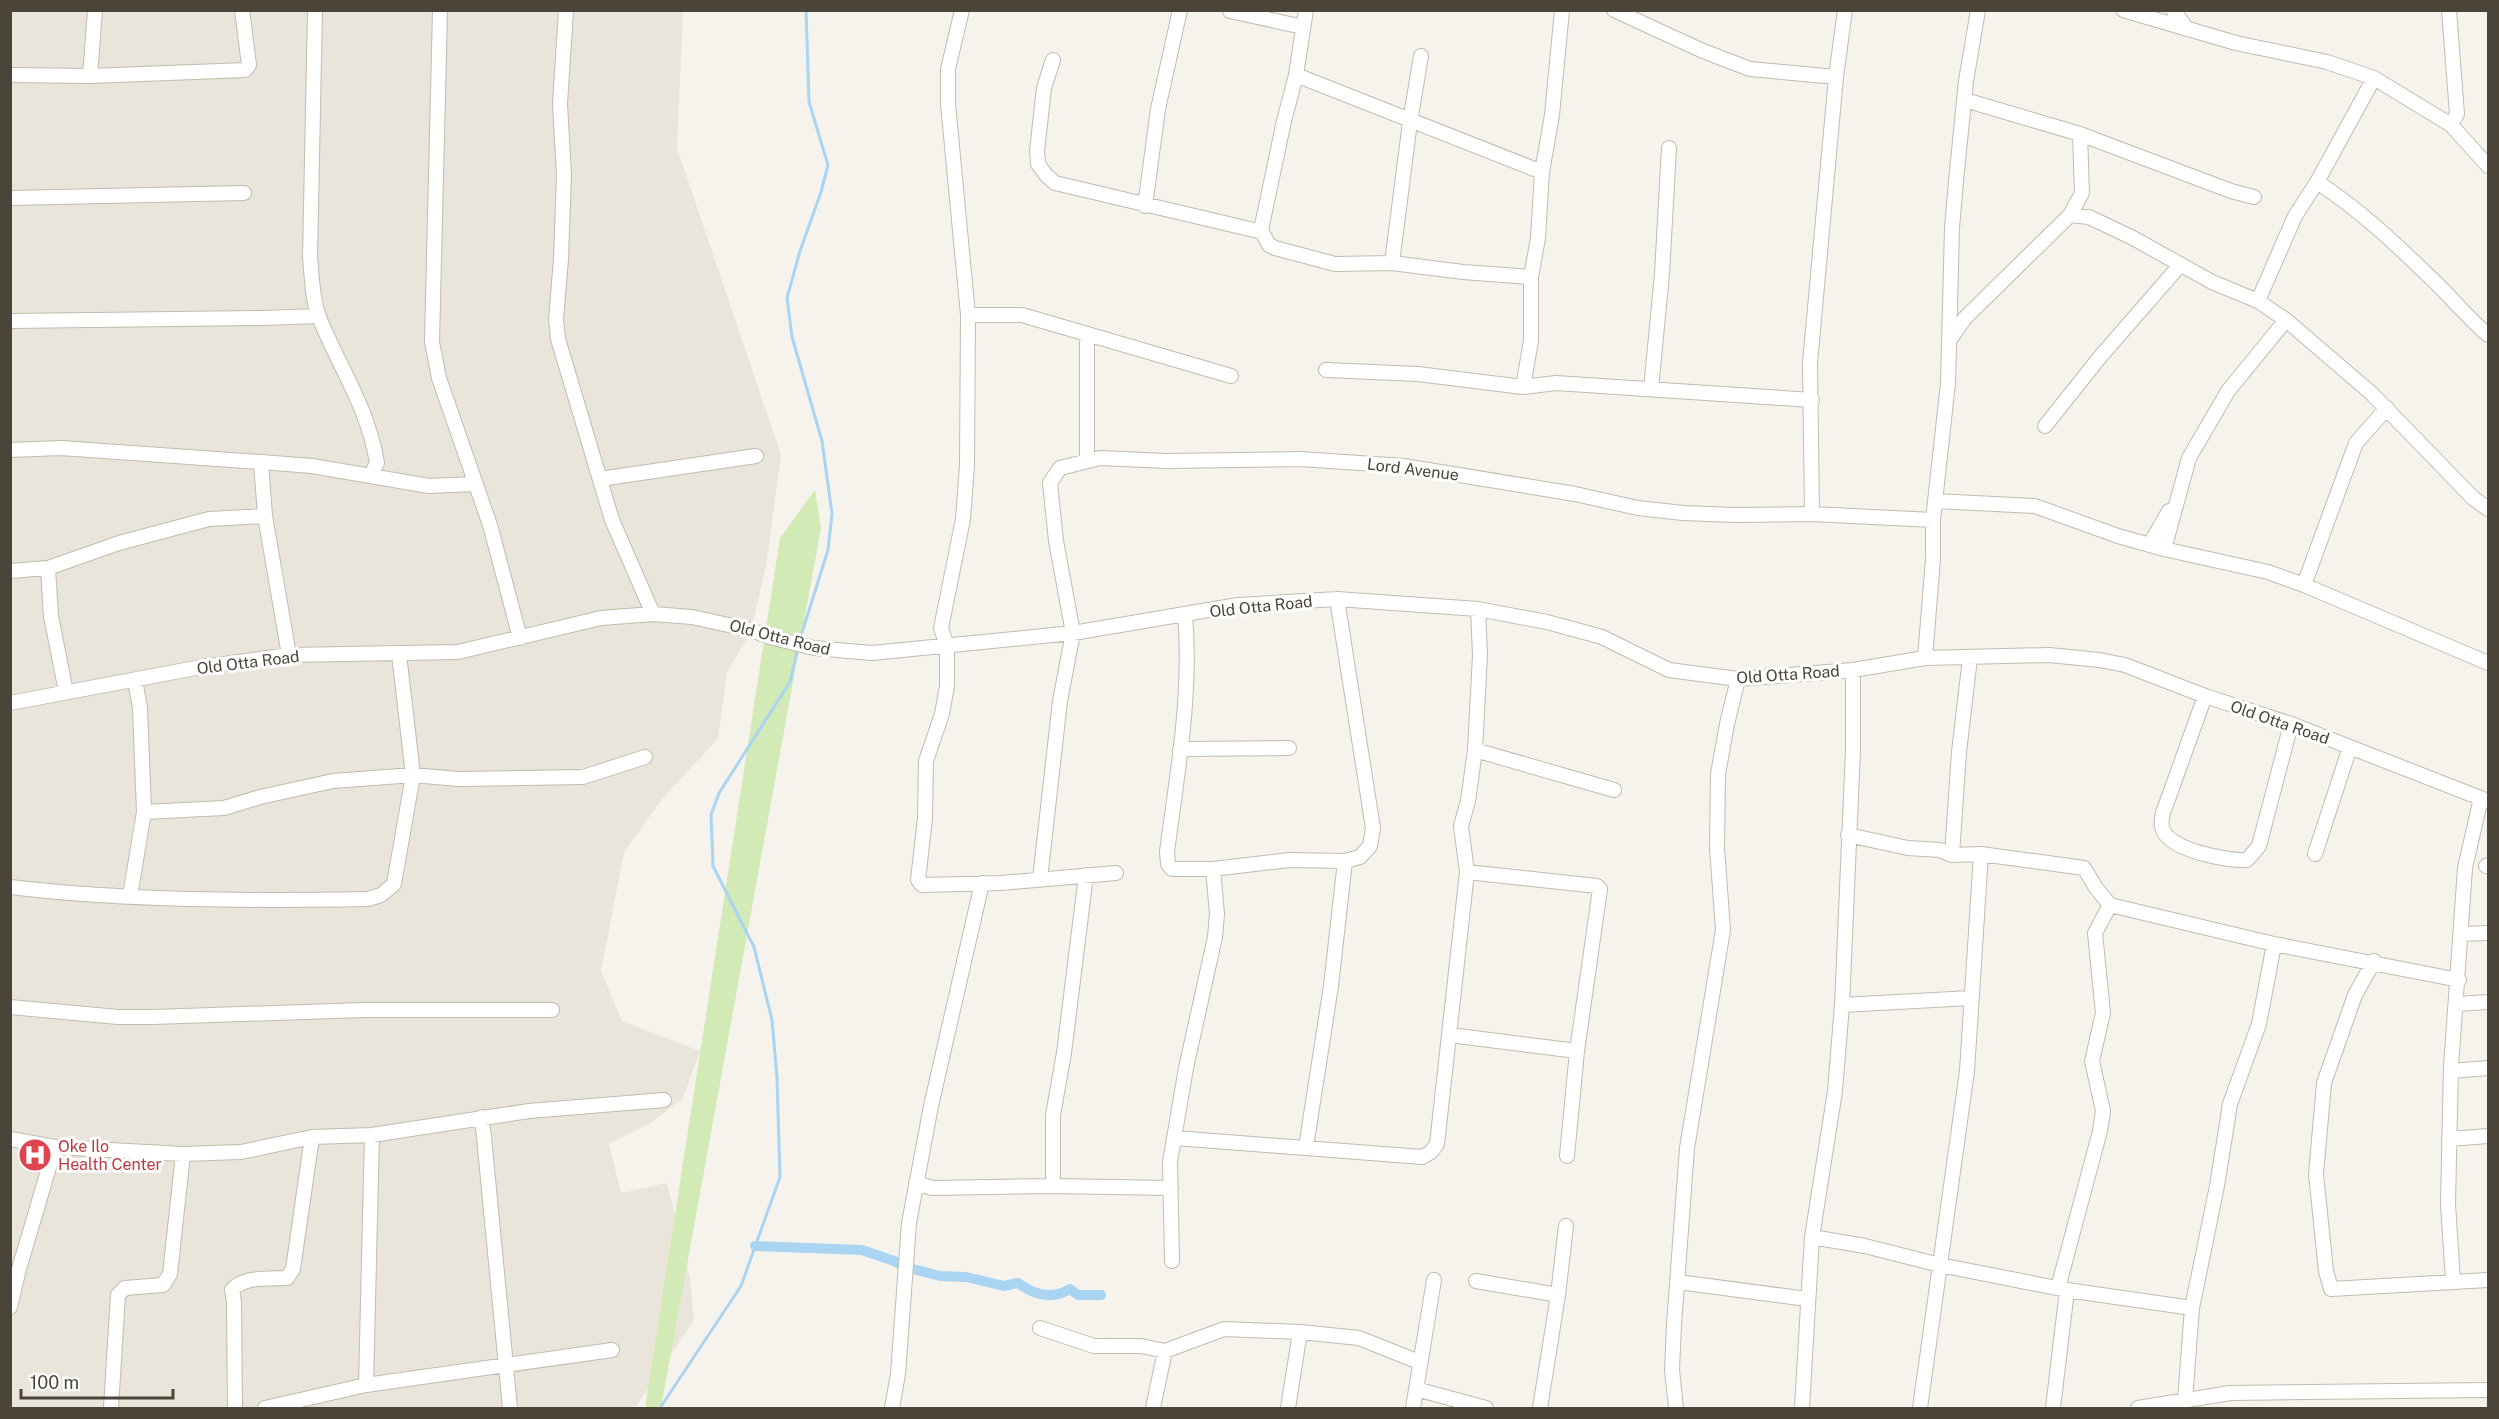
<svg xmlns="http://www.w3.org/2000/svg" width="2499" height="1419" viewBox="0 0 2499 1419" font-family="'Public Sans',sans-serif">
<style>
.residential{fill:#eae5da}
.green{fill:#d2eab5}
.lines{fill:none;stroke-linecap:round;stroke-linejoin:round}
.stream{stroke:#a9d4f2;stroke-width:3}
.canal{stroke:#a9d4f2;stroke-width:10}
.minor-casing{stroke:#c2bbae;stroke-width:16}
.minor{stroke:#fff;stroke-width:14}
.labels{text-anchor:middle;stroke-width:6;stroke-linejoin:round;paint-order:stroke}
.street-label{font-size:16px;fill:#4b4439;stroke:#fff}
.health-label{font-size:16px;fill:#be3a42;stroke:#fff;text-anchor:start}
</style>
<rect width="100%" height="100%" fill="#f6f3ec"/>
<path class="residential" d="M10,11h673l-6,137 104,307 -15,112 -16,67 -23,38 -9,67 -55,59 -39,54 -23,119 21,50 78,30 -17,47 -32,25 -42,21 12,49 46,-10 23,94 4,43 -59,88h-624z"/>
<path class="green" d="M815,490l6,38 -160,880h-16l135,-870z"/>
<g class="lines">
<path class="stream" d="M800,639l28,-89 4,-36 -10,-73 -30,-104 -5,-39 13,-47 21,-59 7,-27 -19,-63 -3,-92
M660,1408l81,-122 39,-109 -3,-99 -5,-58 -18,-73 -41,-81 -2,-51 8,-22 71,-111 8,-34"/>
<path class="canal" d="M755,1246l107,4 32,11 11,6 35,9 26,1 38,9 14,-3c16,12 34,17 52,6l8,6h23"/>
<defs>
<path id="minor" d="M315,10l-5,247c2,20 2,41 9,60 20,50 49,90 58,146l-6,12
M440,10l-8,332 7,36 51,147 30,113
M566,10l-6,94 4,71 -3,84 -5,60 2,20 54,181 41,94
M962,10l-14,59v35l20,211 -1,150 -4,54 -22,109 6,18v40l-5,28 -16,47 -1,57 -7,62 4,5 79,-2 115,-10
M1614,10l89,41 47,18 86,8
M2123,10l113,33 91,19 47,16 77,47 37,41
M2173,10l14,19
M2449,10l8,104 -6,11
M1230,11l73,16
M1053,60l-9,28 -7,63 1,13 8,11 9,8 203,48 3,-1 8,15 6,3 60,16 57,-1 71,9 68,5
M10,75l80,1 155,-6 4,-5 -7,-55
M1296,75l246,97
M90,76l5,-66
M1965,100l115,34 151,57 23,6
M2317,182c42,27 80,63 116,98 19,18 35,38 55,55
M10,198l234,-5
M1145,206l13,-97 22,-99
M2070,215l12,-22 -2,-59
M1261,230l23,-109 12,-46 10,-65
M1392,263l18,-141 11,-66
M2258,301l37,-85 22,-34 57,-104
M968,315h54l209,61
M10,321l252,-3 57,-2
M1949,341l16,-23 105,-103 19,2 44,21 79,44 46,19 28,19 85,73 102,105 15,11
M1326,370l92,4 105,13 33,-4 256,17
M1523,387l8,-46v-64l7,-39 4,-66 10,-57 10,-105
M1651,389l11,-115 7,-126
M2045,426l55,-69 81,-93
M10,450l51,-2 200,14 51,4 117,20 46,-2
M1087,460v-125
M261,462l4,54 24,139
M600,479l156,-23
M1935,501l100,5 83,30 46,13 104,23 36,13 184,78
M1812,514l-2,-151 26,-286 9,-67
M2150,544l19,-33
M2164,549l25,-91 39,-67 58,-71
M48,568l3,48 15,76
M10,571l38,-3 71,-25 90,-24 56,-3
M2304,585l52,-142 31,-35
M1185,615c7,79 -8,159 -18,237l1,12 4,5h41l76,-9 56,1 15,-4 10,-11 3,-18 -36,-229
M1925,658l8,-99v-39l15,-137 4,-155 4,-47 10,-100 12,-71
M2205,696l-42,117c-1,4 -2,10 -1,14 4,23 65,34 85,33l12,-14 32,-122
M10,703l191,-36 88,-12 169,-3 143,-34 52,-4 39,3 59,13 19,7 44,11 58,5 201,-20 165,-28 99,-6 141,10 69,13 55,15 67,33 69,9 115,-9 72,-12 124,-3 50,5 26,5 80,31 86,28 197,77
M1180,749l109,-1
M1475,750l139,40
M144,812l80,-4 36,-11 73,-16 80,-6 45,4 125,-2 62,-20
M1848,835l60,13 32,2 12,5 29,-1 103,14 12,20 14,17 164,39 185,36
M2315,854l35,-107
M1952,855l7,-103 11,-94
M2486,866l2,-1
M1467,872l130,14 3,3 -23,162 -10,105
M1040,879l20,-178 13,-68 -17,-92 -6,-58 10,-15 40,-10 67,3 133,-2 104,7 171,28 63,14 45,5 51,2 78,-1 121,6
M10,887c119,14 239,14 358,12l13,-4 13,-11 19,-109 -14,-121
M130,896l14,-84 -4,-104 -5,-28
M2461,934l27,-1
M2374,961l-19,34 -31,88 -8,91 10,97 5,18 157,-9
M2457,1004l31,-2
M1842,1005l129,-7
M10,1007l108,10h35l211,-7h188
M1450,1035l127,16
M2451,1071l37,-3
M482,1117l28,291
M1175,1138l247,19 9,-5 6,-8 30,-272 -6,-46 7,-25 7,-51 5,-95 -2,-46
M10,1139l45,8 128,7 58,-2 71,-15 60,-2 157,-24 135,-11
M2449,1139l39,-3
M1306,1147l25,-161 14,-125
M916,1183l16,5 121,-2 118,2
M1053,1186v-71l11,-62 22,-178
M1812,1237l53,9 75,19 127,25 125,18
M1172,1261l-2,-99 16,-94 29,-131 2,-23 -4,-45
M2453,1280l-5,-76 3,-137 14,-199 16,-70
M1476,1281l82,14
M1678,1282l129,17
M2058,1288l42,-157 3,-20 -11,-50 11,-48 -8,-80 15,-28
M10,1307l9,-38 36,-122
M1040,1328l54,18h47l24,5 59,-22 76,3
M366,1385l6,-250
M1416,1389l70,19
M2185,1400l7,-92 25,-122 13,-82 29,-80 15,-80
M111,1408l7,-113 7,-7 38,-3 7,-11 13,-120
M235,1408l-1,-106 -2,-12c12,-14 37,-11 55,-12l6,-9 19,-132
M265,1408l101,-23 246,-35
M892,1408l6,-34 11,-151 22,-117 51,-223
M1153,1408l12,-57
M1288,1408l12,-76 59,6 60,24
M1413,1408l21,-128
M1540,1408l18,-113 8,-69
M1676,1408l-4,-38 2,-45 13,-177 36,-218 -6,-82 1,-74 9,-50 11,-45
M1802,1408l10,-171 23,-146 7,-86 11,-255v-80
M1920,1408l47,-337 14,-217
M2053,1408l14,-118
M2138,1408l92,-15 258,-3"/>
</defs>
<use href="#minor" class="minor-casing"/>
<use href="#minor" class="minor"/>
</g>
<defs>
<symbol id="hospital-disc" viewBox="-11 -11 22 22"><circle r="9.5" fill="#e0444e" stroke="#fff"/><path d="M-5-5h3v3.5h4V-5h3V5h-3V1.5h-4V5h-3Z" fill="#fff"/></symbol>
</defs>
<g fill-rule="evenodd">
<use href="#hospital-disc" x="16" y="1136" width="38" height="38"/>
</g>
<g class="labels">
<g class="street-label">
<text transform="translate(1413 469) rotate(7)" y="6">Lord Avenue</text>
<text transform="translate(1261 606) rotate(-6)" y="6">Old Otta Road</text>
<text transform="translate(780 637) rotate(14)" y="6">Old Otta Road</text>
<text transform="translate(248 662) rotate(-7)" y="6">Old Otta Road</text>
<text transform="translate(1788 674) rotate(-4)" y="6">Old Otta Road</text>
<text transform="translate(2280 722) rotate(19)" y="6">Old Otta Road</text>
</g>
<g class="health-label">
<text x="58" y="1152">Oke Ilo<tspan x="58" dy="18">Health Center</tspan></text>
</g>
</g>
<rect width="2499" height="1419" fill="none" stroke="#4b4439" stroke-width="24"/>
<path d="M21 1389v9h152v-9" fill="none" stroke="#4b4439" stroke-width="3"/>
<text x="30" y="1389" font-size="18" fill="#4b4439" stroke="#ffffff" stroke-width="4.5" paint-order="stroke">100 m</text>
</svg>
